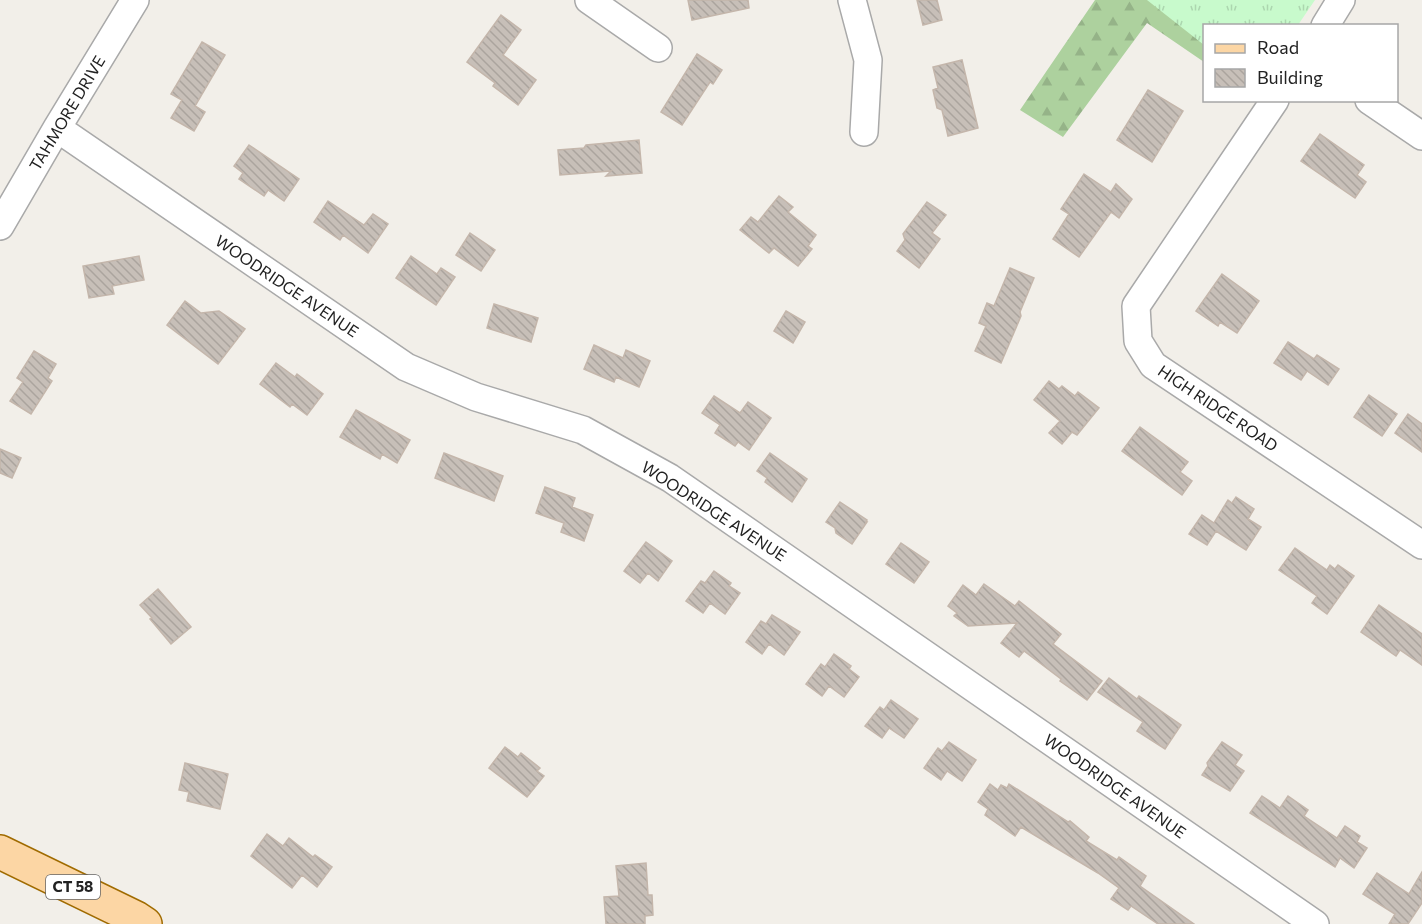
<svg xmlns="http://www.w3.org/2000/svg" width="1422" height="924" viewBox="0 0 1422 924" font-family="Commissioner,sans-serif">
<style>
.forest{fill:url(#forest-firs)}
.park{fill:url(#park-tufts)}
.building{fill:url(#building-back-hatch);stroke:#c4b6ab;stroke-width:1.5}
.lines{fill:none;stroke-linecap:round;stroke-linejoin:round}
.minor-casing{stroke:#a9a9a9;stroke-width:30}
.major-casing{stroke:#a06b00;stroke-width:36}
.minor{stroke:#fff;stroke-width:27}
.major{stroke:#fcd6a4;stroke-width:33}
.labels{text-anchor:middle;stroke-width:4.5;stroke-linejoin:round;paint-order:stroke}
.shield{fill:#fff;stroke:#646464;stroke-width:1.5}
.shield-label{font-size:15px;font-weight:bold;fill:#222}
.street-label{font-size:16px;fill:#222;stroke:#fff}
</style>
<defs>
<pattern id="forest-firs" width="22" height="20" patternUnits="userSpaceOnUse" patternTransform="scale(1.5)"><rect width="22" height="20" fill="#add19e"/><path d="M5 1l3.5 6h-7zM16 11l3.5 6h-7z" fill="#95b388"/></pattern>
<pattern id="park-tufts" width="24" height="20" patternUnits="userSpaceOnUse" patternTransform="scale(1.5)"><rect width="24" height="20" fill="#c8facc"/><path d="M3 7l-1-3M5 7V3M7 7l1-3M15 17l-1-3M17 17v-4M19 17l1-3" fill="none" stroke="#acd6af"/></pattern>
<pattern id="building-back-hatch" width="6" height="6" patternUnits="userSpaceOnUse" patternTransform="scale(1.5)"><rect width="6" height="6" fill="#c7bfb8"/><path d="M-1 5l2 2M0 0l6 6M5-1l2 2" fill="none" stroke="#aba49e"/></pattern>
</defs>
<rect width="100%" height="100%" fill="#f2efe9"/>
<path class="forest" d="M1095,0h114l-5,26v36l-57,-39 -84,114 -43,-27z"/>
<path class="park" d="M1147,0h168l-17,25 -94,1v19z"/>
<path class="building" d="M688,0h60l1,8 -57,12z
M917,0h20l5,20 -19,5z
M501,15l20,15 -18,25 33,25 -18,25 -25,-19 2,-3 -28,-21z
M202,42l23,13 -30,51 10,6 -11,19 -23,-13 11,-18 -11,-6z
M697,54l25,16 -9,14 -3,-2 -28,43 -21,-13z
M962,60l16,68 -30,8 -6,-26 -5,-2 -4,-18 5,-2 -5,-21z
M1148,90l35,21 -31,51 -35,-22z
M1320,134l44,31 -7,10 9,7 -11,16 -54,-37z
M639,140l3,33 -36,3 5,-5 -51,4 -2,-25 26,-2 2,-3z
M249,145l50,34 -15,22 -16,-11 -4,6 -25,-17 4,-6 -9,-7z
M1084,174l27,18 5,-8 16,15 -13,19 -8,-6 -32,45 -26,-18 16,-25 -8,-5z
M779,196l14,11 -5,5 28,23 -8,11 4,3 -14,17 -24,-18 -5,5 -29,-23 11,-13 7,5z
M328,201l36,24 9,-11 15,10 -20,29 -25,-18 -3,5 -26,-18z
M927,202l19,13 -14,18 8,6 -21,29 -22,-17 8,-11 -2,-6z
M470,233l25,17 -14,21 -25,-16z
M139,256l5,24 -32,6 2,8 -25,4 -6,-32z
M411,256l26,18 4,-6 14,9 -19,28 -40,-27z
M1010,268l24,10 -14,34 1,4 -20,47 -26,-12 11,-25 -7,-3 8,-20 7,3z
M1222,274l37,27 -22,32 -17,-11 -2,4 -22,-15z
M185,301l16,12 18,-2 26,18 -27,35 -51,-39z
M494,304l44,14 -7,24 -44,-14z
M786,311l19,11 -12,21 -19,-12z
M1288,342l26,17 3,-4 22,14 -11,16 -21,-14 -6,9 -27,-17z
M594,345l29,13 3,-8 24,11 -11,26 -23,-10 -2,5 -30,-13z
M34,351l22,13 -8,14 4,3 -21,33 -21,-13 13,-19 -6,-4z
M276,363l19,14 2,-3 26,20 -16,21 -15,-11 -2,3 -30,-23z
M1049,381l10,8 3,-3 13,10 3,-4 21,16 -22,27 -5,-3 -10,12 -13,-11 11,-12 -26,-21z
M1369,395l28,19 -15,22 -28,-19z
M714,396l26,17 8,-11 23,16 -22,32 -11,-8 -3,4 -20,-13 5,-8 -18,-12z
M356,410l54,30 -13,23 -15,-9 -2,5 -40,-22z
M1408,414l14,10v28l-27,-19z
M1140,427l48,35 -8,10 12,9 -10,14 -60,-44z
M0,449l21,9 -9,20 -12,-5z
M444,453l59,23 -9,25 -59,-23z
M770,453l37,26 -15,23 -27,-20 2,-4 -10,-7z
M545,487l30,11 -3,9 21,8 -9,26 -23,-9 3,-9 -28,-10z
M1236,497l18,12 -6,10 13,8 -15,23 -30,-19 -9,14 -18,-11 13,-19 12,8 14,-23 4,3z
M840,502l27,18 -1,2h1l-15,22 -16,-11 -1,-5 -9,-6z
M646,542l26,19 -14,20 -10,-8 -8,10 -16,-12z
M901,543l28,19 -15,21 -28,-19z
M1295,548l32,22 3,-5 5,4 3,-4 16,11 -27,38 -15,-11 5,-7 -38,-26z
M714,571l17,12 -2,3 11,7 -15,21 -15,-11 -7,10 -17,-12 15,-20 4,2z
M984,584l31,22 4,-5 42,33 -8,10 49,37 -15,19 -27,-19 1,-2 -37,-28 -5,6 -18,-14 16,-20 -49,3 -14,-10 3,-3 -9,-7 15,-21 13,10z
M158,589l33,38 -20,17 -21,-25 2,-1 -12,-13z
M1379,605l43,29v31l-22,-15 -4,6 -35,-24z
M772,615l28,17 -16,23 -15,-11 -7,10 -16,-12 15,-21 5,3z
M834,654l17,12 -2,3 10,8 -15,20 -15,-11 -7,10 -16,-12 15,-20 4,3z
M1109,678l28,21 2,-3 42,29 -16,24 -28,-18 6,-9 -45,-30z
M891,700l27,19 -14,19 -15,-10 -7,10 -17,-12 15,-19 4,3z
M949,742l27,18 -14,21 -15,-10 -6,9 -17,-12 14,-20 4,3z
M1222,742l20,13 -7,10 9,6 -14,20 -28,-16 6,-9 -1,-3z
M505,747l13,10 3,-4 19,15 -3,3 7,5 -17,21 -38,-29z
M185,763l43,11 -8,35 -33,-8 2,-9 -10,-2z
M990,784l8,6 3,-5 6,3 2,-4 59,38 2,-1 19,16 -3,4 31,19 2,-3 27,19 -6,10 54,38h-36l-27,-18 -3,4 -17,-11 8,-11 -21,-15 -77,-46 -6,9 -30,-21 3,-6 -10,-7z
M1262,796l18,12 8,-12 20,14 -4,6 33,22 8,-12 15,10 -3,6 10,6 -13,20 -14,-10 -5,9 -85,-54z
M267,834l16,12 6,-8 24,19 2,-2 17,12 -15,20 -15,-12 -10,13 -41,-32z
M646,863l2,32h4l1,20 -8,1v8h-39l-2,-27 15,-1 -3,-30z
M1422,872v31l-14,21h-19l6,-10 -32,-20 14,-21 32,21z"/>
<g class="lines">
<defs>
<path id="minor" d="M589,0l69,48
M852,0l16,60 -4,72
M1325,26l16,-26
M1275,100l-139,206 2,35 15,24 269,180
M1369,100l53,36
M57,128l349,239 70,30 107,33 87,48 645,446
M0,226l57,-98 78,-128"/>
<path id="major" d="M0,852l136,66 9,6"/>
</defs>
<use href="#minor" class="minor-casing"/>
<use href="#major" class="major-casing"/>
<use href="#minor" class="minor"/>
<use href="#major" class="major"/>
</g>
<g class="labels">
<rect class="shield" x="46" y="875" width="54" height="24" rx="4.5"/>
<g class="shield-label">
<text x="73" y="892">CT 58</text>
</g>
<g class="street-label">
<text transform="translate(67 113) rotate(-59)" y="6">TAHMORE DRIVE</text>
<text transform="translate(287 286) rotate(34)" y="6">WOODRIDGE AVENUE</text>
<text transform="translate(1218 408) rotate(34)" y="6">HIGH RIDGE ROAD</text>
<text transform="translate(714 511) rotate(33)" y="6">WOODRIDGE AVENUE</text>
<text transform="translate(1115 786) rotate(35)" y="6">WOODRIDGE AVENUE</text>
</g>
</g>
<rect x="1203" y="24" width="195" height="78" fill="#ffffff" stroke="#a7a7a7" stroke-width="1.5"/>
<rect x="1215" y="44" width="30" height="9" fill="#fcd6a4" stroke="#a7a7a7" stroke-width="1.5"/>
<text x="1257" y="54" font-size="18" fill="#222222">Road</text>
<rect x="1215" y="69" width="30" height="18" fill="url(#building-back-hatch)" stroke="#a7a7a7" stroke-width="1.5"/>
<text x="1257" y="84" font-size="18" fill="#222222">Building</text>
</svg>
